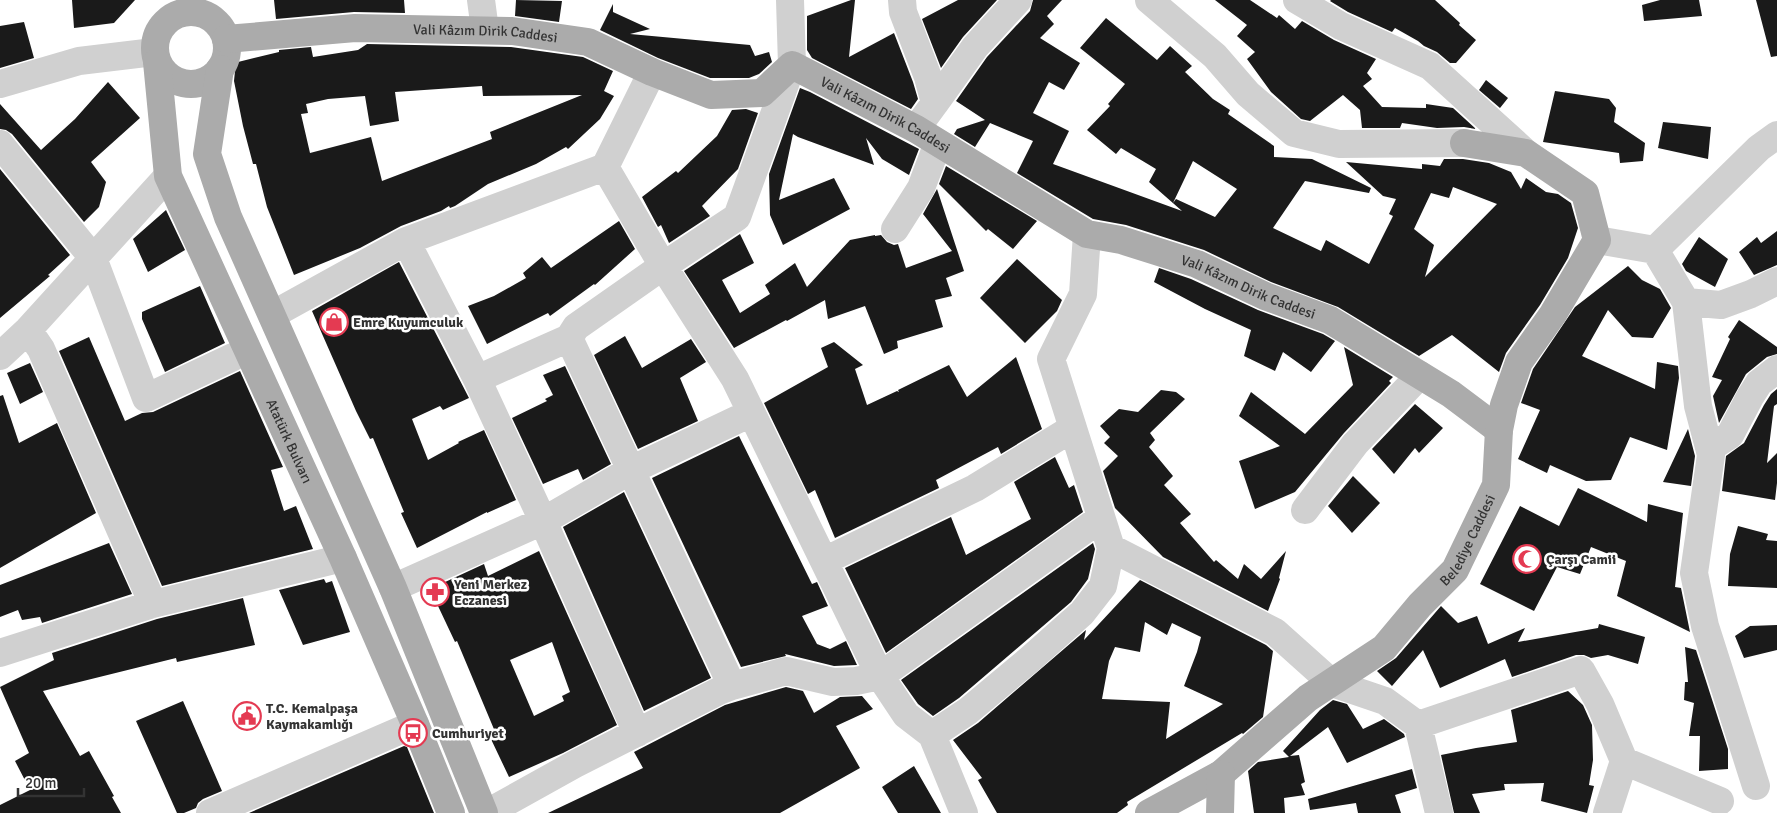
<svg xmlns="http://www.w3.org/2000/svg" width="1777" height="813" viewBox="0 0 1777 813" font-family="Signika,sans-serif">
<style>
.building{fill:#1a1a1a;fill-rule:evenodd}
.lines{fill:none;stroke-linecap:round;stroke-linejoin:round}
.minor{stroke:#d0d0d0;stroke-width:28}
.major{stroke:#ababab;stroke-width:28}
.labels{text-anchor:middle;stroke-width:5;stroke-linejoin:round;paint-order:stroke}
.street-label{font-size:14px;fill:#333;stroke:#fff}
.poi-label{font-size:14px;font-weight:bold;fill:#333;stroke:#fff;text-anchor:start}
</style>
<rect width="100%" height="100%" fill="#fff"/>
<path class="building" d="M72,0h63l-21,23 -40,5z
M274,0h130l1,13 -51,-1 -78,7z
M516,0l46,1 -3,21 -44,-6z
M851,0h4l-6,57 45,-24 19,49 5,17 -7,10 -99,-51 -5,-8v-34z
M958,0h39l-34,37 -22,31 -19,-49z
M1033,0h29l-15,16 7,8 -14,14 40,25 -16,27 -15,-8 -16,31 36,18 -16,33 129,47 -33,-29 7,-13 -35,-21 -5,6 -29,-24 23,-24 -2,-2 17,-20 -45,-36 26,-30 51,42 13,-14 22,20 -7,6 28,27 17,11 -2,4 46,32v11l38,2 59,29 -2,5 -64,-12 -32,47 48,23 5,-11 43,24 24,-48 -4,-2 7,-15 -13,-3 -37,-34 76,7v-5l18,2 4,-7h19l26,4 22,9 10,17 5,-11 20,14 12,2 13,9 7,25 -10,30 -28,47 -34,48 -7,19 -47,-37 -33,21 -81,-49 -67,-25 -67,-32 -78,-25 -33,-6 -76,-46 16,-32 -43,-18 -15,24 -21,-13 3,-5 28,-9 -29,-19 31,-44 43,-46zM1193,161l44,28 -22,28 -39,-18 -3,4zM1453,187l44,17 -72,73 9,-32 -20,-16 17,-36 18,5z
M1215,0h35l27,18 2,-3 16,14 7,-8 32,19 42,19 -9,14 5,6 -9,7 19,21 44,1v-4l27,4 23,21 -12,-2 -27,1 -35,-5 -2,5h-38l-2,-18 -17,-15 -33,26 -9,-2 -30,-27 -24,-33 8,-7 -18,-16 10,-11z
M1331,0h104l25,23 -1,2 17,15 -20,23h-6l-13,-11 -13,-6 -6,-5 -23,-13 -3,4 -44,-20 -18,-11z
M1660,0h39l3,16 -58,5 -2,-16z
M1756,0h21v56l-6,1z
M613,4v8l37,17 -20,5 120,11 5,11 14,-4 3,10 -13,12 -10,4h-39l-52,-20 -58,-28z
M24,22l10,36 -34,10v-42z
M367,44l144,3 72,10 30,14 -9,20 10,5 -14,23 -32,30 -2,-2 -30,17 -48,20 -33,22 -5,2 -1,-2 -8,5 -40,15 -41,22 -66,27 -27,-68 -11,-43h-3l-10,-38 -9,-45 1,-10 -1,-8 45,-11v-2l32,-3 2,10 45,-7zM482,86l1,10 99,-1 -92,37 2,7 -110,42 -11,-44 -61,16 -9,-39 7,-1 -2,-9 22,-5 37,-3 5,30 29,-5 -4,-29z
M1486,80l22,18 -8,10 -21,-18z
M108,82l32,36 -49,44 15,20 -7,25 -15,15 -72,-88 -6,-4 -6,-1v-25l41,46 34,-31z
M800,88l10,4 109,57 -10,26 -27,-16 -16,-21 8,27 -76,-28 -5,-3 -14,66 55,-22 16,31 -67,36 -13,-30 -1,-41z
M1555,91l54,8 7,9 -2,14 31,21 -2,18 -23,2 -1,-10 -76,-11z
M746,109l12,4 -20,56 -36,37 8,10 -41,27 -8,-18 -3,2 -16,-30 34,-26 2,2 39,-37 15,-26z
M1663,122l48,5 -3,32 -50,-11z
M946,166l91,55 -24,28 -25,-20 -2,2 -47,-47z
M0,169l70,86 -22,20 2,1 -50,42z
M937,189l27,82 -18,7 6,18 -17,4 8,27 -46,14 1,7 -14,6 -19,-48 -37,13 -3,-19 -38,21 -1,-1 -52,28 -50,-77 56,-37 14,29 -32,17 18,33 30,-19 -5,-9 30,-22 12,24 43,-47 25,-5v1l6,-1 6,7 7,3 4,-1 8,24 46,-17 -29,-37z
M166,210l19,40 -37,22 -15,-33z
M619,221l16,28 -40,36 -1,-1 -44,32 -2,-3 -61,31 -19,-38 26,-10 32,-18 -3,-5 19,-16 9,11z
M1777,231v34l-23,10 -15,-23 18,-15 4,6z
M1699,237l29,22 -13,28 -29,-16 -4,-7z
M1017,259l45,41 -5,11 -32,32 -45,-45z
M399,262l70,136 -26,12 -3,-4 -28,13 16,41 31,-17 -1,-1 26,-12 32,70 -29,13v-1l-70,36 -16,-35 3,-1 -31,-74 -3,1 -14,-28 -44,-100z
M1628,266l14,14 18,9 11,19 -18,30 -21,-1 -24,-27 -26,46 73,33 2,-27 21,4 1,12 -12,72 -37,-13 -19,43 -25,1 -36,-16 -3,8 -29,-14 22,-49 -19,-7 12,-34 42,-62z
M1159,268l32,11 67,31 65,24 12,7 -24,31 -28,-20 -8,19 -31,-15 7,-26 -46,-21 -51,-27z
M200,286l25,57 -60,29 -23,-53v-7z
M1739,320l38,27v7l-10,3 -21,17 -27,49 -6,-27 9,-16 -10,-3 18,-38 -2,-2z
M625,336l17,32 49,-29 15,23 -26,16 18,43 -60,28 -44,-94z
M89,337l36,84 17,-8 11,-1 87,-41 43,96 -12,3 13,41 12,-5 17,43 -151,37 -103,-235z
M834,342l29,23 -8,4 12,36 30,-14 2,1 -1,-2 51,-25 18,32 49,-40 26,72 -41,25 -3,-7 -47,25 -15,8 3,8 -104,50 -20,-48 -7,4 -44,-91 64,-36 -7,-19z
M1344,347l49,30 -4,4 2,2 -47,50 -49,59 -40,17 -16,-48 41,-15 -41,-30 12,-24 54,42 48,-49z
M30,363l13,29 -23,12 -13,-31z
M565,366l46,98 -28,16 -5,-11 -35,15 -31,-66 35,-17 -2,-2 8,-4 -10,-20z
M1777,389v15l-3,2 -7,57 10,-10v30l-2,17 -53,-9 4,-35 18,-13 20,-38 7,-11z
M1161,390l15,2 9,7 -35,34 5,7 -6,7 24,29 -9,9 27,29 -11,9 34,39 2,-2 22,19 6,-15 17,15 25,-28 -7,27 1,1 -12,32 -105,-54 -48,-49 -12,-37 15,-15 -14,-13 6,-6 -10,-11 19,-17 19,3z
M3,395l16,48 38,-20 39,90 -96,55v-172z
M1415,404l28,24 -24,25 -4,-5 -21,26 -22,-25z
M1688,429l7,27 -4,30 -28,-4z
M739,436l73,148 5,-2 11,24 -26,10 15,28 13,5 16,-8 11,24 -23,1 -49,-12 1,2 -45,11 -89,-189z
M1055,457l14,31 5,-3 9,27 -197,141 -41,-85 106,-51 15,38 65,-36 -17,-37z
M1353,476l27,27 -28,30 -24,-27z
M1578,488l69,34 1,-18 35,9 -8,74 6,1 9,44 -73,-36 9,-35 -35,-14 -11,27 -23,-7 -23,44 -54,-27 40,-78 39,20z
M624,492l87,186 -67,33 -81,-184z
M1738,526l30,8 -2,6 11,1v47l-49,-2 2,-32z
M109,543l23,51 -90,29 -2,-6 -18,3 -4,-10 -18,7v-32z
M1093,543l2,6 -7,30 -17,23 -112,96 -26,18 -15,-12 -17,-24z
M539,551l78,174 -54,28 -54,24 -19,-40 6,-3 -39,-93 -2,1 -25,-53 54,-25 4,12zM552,642l18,50 -8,4 2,5 -30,15 -24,-56z
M324,579l2,4 6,-2 18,51 -47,13 -24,-55z
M1140,580l126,65 7,6 -10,66 -20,17 -1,-1 -115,69 1,3 -11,8h-120l-19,-33 4,-2 -29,-38 25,-17 108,-93 -2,10zM1145,622l22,13 5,-12 29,14 -4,15 -13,34 39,18 -57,35 4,-37 -68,-3 7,-38 6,-14 25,5z
M243,598l12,47 -78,17 -1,-4 -133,33 37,65 9,-5 25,45 -2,1 9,16h-121v-8l30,-15 -15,-29 14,-8 -29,-66 54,-27 -2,-7 105,-34z
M1441,606l17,17 19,-7 11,28 37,-16 -7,14 80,-14 1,-4 46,13 -7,27 -30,-9 -17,3 -7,-3h-8l-64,22 -7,-18 -65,29 -17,-38 -31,36 -15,-15 19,-13z
M1777,625v25l-33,8 -9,-22 15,-10z
M1685,647l11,3 32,99v20l-29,2 1,-35h-11l5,-33 -10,-3 1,-18h3z
M786,687l17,4 11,22 26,-16 22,-1 11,13 -37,17 24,42 -80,45h-232l95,-45 -9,-16 91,-47z
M1568,691l15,14 9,20 1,35 -4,25 5,1 -7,27 -46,-12 3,-18 -40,1 1,6 -33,4 8,19h-26l-13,-58 35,-7 41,-6 -6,-32z
M1333,700l14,4 16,25 21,-10 20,15 1,3 -58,26 -19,-36 -38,29 9,-1 6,27 -4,2 4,11 -21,3 1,15h-31l-6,-42 10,-9 31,-5 -6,-6 37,-41z
M183,701l39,90 -19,8 -5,4 -2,5 -12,5h-7l-41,-92z
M404,746l3,1 27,66h-185z
M914,766l27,47h-43l-16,-26z
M1412,769l5,19 -22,7 6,18h-43l-2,-10 -46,7 -2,-11z"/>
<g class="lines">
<path class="minor" d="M481,0l4,30
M902,0l1,12 25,65 7,26 -19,26
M1149,0l66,56 33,38 46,39 45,11 125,-1
M1297,0l44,26 89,40 96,87
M0,84l79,-23 75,-9
M935,103l40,-56 43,-47
M0,144l93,114 53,140 87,-41
M605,167l58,99 74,-49 55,-152 -2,-65
M895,229l26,-41 17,-45
M1597,240l58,10
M406,241l199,-74 47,-95
M1686,302l35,3 30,-11 26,-13
M272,315l134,-74 71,138 66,142 94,212
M28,330l13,19 112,255
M569,338l163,348
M0,356l28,-26 140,-154
M477,379l92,-41 7,-11 87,-61 72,113 145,297 221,-158
M1710,448l20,-13 20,-38 9,-14 18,-14
M1305,510l50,-66 65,-69
M1111,548l164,84 57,51 53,18 33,24 21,88
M824,561l151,-73 98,-60
M393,588l150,-67 88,-51 120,-57
M0,653l153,-49 190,-46
M1418,725l163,-55 19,34 24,57 -17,52
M932,735l32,78
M1624,761l96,40
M1756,786l-51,-160 -11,-53 17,-118 -13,-49 -12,-104 -31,-52 104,-102 18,-13
M210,813l205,-89
M487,813l88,-49 144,-73 13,-5 54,-15 47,11 23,-1 24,-5 26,39 26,20 36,-24 61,-51 53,-47 21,-27 8,-38 -60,-189 32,-65 4,-60"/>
<g class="major">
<circle cx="191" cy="48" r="36"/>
<path id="s1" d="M226,39l129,-11 157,3 76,11 64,30 59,23 51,-2 30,-28 124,64 171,105 34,6 76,24 68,32 65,24 121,74 48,36"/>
<path id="s2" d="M157,62l11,114 175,382 72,166 36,89"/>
<path d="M220,69l-13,85 21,63 165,371 91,225"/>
<path id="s3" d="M1149,813l72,-39 87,-76 76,-50 36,-43 35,-35 41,-85 3,-55 5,-25 15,-43 34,-48 44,-74 -12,-47 -59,-40 -62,-10"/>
<path d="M1220,813l1,-39"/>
</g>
</g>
<defs>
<symbol id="shop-ring" viewBox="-11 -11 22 22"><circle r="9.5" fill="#fff" stroke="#e43a52" stroke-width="1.5"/><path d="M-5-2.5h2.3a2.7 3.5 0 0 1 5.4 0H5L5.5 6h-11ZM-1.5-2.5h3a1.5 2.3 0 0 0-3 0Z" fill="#e43a52"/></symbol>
<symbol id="mosque-ring" viewBox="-11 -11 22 22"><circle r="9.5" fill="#fff" stroke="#e43a52" stroke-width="1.5"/><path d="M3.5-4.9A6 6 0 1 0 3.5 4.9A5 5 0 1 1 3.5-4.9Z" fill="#e43a52"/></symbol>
<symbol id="pharmacy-ring" viewBox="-11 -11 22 22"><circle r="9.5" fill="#fff" stroke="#e43a52" stroke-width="1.5"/><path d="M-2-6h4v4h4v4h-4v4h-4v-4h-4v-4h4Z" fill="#e43a52"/></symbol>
<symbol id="civic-ring" viewBox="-11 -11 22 22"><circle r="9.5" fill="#fff" stroke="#e43a52" stroke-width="1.5"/><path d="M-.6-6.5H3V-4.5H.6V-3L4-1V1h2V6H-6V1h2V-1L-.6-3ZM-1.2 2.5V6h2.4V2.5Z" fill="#e43a52"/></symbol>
<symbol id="bus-ring" viewBox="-11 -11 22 22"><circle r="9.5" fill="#fff" stroke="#e43a52" stroke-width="1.5"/><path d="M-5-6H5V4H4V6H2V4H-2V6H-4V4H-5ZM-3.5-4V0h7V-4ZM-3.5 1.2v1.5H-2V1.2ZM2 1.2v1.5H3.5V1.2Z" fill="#e43a52"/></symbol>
</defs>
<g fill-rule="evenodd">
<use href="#shop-ring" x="318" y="306" width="32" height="32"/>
<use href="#mosque-ring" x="1511" y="543" width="32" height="32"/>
<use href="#pharmacy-ring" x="419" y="576" width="32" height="32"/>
<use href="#civic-ring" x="231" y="700" width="32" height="32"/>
<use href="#bus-ring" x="397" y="717" width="32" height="32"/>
</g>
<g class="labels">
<g class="street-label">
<text dy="5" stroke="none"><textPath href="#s1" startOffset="260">Vali Kâzım Dirik Caddesi</textPath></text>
<text dy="5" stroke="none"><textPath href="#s1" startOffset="695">Vali Kâzım Dirik Caddesi</textPath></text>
<text dy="5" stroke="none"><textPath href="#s1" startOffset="1100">Vali Kâzım Dirik Caddesi</textPath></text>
<text dy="5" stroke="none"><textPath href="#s2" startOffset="406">Atatürk Bulvarı</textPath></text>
<text dy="5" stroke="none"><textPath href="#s3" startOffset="426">Belediye Caddesi</textPath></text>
</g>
<g class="poi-label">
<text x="353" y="327">Emre Kuyumculuk</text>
<text x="1546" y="564">Çarşı Camii</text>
<text x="454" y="589">Yeni Merkez<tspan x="454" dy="16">Eczanesi</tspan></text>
<text x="266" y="713">T.C. Kemalpaşa<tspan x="266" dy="16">Kaymakamlığı</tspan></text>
<text x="432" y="738">Cumhuriyet</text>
</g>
</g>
<path d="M18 788v8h66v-8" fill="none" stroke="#333333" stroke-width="2.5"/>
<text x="25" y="788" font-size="15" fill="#333333" stroke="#ffffff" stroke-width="4" paint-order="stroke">20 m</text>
</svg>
